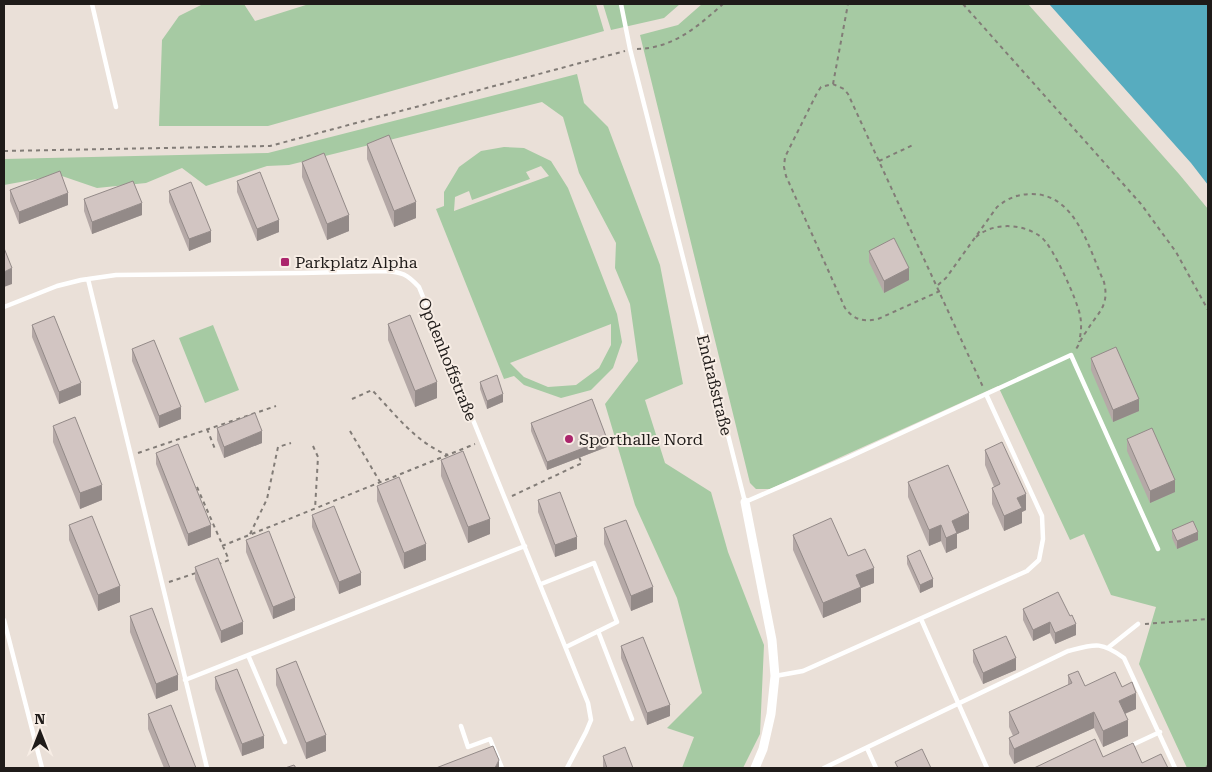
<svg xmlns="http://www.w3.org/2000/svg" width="1212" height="772" viewBox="0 0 1212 772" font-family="'Roboto Serif',serif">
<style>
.green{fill:#a6caa3;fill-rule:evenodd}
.water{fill:#57acbf}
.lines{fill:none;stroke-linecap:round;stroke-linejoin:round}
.path{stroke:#827c77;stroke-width:2;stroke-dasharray:4 4;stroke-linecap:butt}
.lane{stroke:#fff;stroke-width:4.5}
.street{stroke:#fff;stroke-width:9}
.wall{fill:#b5a9a7}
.shaded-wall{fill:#938a88}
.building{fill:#d2c5c2;stroke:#938a88}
.poi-dot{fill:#ab256c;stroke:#f7ede5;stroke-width:2}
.labels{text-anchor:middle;stroke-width:4;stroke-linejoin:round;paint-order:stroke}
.poi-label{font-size:16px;fill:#1f1b19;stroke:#f7ede5;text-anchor:start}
.street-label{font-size:16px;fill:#1f1b19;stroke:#f7ede5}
</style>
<rect width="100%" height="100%" fill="#eae0d8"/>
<path class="green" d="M203,4h41l11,17 54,-17h287l8,27 -336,95h-109l3,-86 17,-24z
M603,4h77l-16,14 -53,12z
M702,4h326l151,170 29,35v559h-21l-48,-104 17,-57 -45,-12 -27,-61 -14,6 -72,-154 -228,103h-14l-6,-6 -110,-448 38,-10z
M577,74l7,29 24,24 52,138 23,119 -38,16 20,63 46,29 17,60 36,93 -4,89 -17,34h-61l12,-31 -27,-9 35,-35 -25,-95 -42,-93 -30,-101 33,-43 -8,-57 -15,-36 1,-25 -37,-70 -16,-56 -21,-15 -253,63 -22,1 -61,20 -24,-18 -36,15 -49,5 -38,-13 -55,10v-26l264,-6z
M504,147l20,1 27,13 17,27 49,126 5,28 -9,26 -22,22 -30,8 -37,-13 -10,-9 -10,3 -68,-170 8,-3v-14l15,-25 22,-16zM541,166l8,10 -95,35 1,-14 14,-6 3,9 58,-21 -4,-7zM611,324v21l-12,23 -23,17 -28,2 -24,-10 -14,-14z
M213,325l26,65 -34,13 -26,-65z"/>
<path class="water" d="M1049,4h159v181l-17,-22z"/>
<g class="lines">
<path class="path" d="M963,4l178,200 35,48 32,58
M637,49c37,-1 60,-22 86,-45
M833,84l15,-80
M4,151l266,-5 355,-95
M879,161l36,-17
M976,237c17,-15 47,-14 65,0 12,9 36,63 39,78 2,10 1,18 -1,27
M938,285l8,-7 51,-71c11,-9 21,-13 35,-13 44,0 57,55 72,88 6,25 -7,31 -18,50 -4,5 -6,11 -10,17
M940,291l-62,28c-15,3 -24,1 -33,-11l-59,-132 -2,-9 1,-10 32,-64 4,-6 12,-3 11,5 4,5 135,293
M352,399l20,-9c23,24 44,53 76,65
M207,429l8,20
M350,431l30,51
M313,446l5,11 -3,52
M138,453l138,-47
M197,487l32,73 -10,4
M512,496l70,-33 -3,-6
M250,534l17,-35 11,-52 13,-4
M222,546l253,-102
M169,582l27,-9
M1145,624l63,-5
M1206,768l2,-3"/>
<path class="lane" d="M92,4l24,103
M621,4l9,45 115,453 102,-44 224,-103 87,194
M88,279l119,489
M4,307l53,-21 24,-6 35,-5 186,-2 83,-2c17,1 22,3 34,16l169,416 3,17 -5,12 -19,36
M541,584l53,-21 23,59 -51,25
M921,619l66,149
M4,620l38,148
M598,631l34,88
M1109,647l29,-23
M248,655l37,87
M775,676l28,-5 224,-100 12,-11 4,-21 -1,-23 -56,-122
M185,680l340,-134
M461,726l7,21 22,-8 12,29
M1130,746l30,-14
M867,748l9,20
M824,768l244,-117c27,-7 33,-10 56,7l51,110"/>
<path class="street" d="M745,502l27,138 3,36 -4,38 -8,35 -8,19"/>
</g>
<path class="wall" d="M367,144l49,74 -22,9 -27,-68z
M302,162l47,69 -22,9 -25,-63z
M237,181l42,51 -22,9 -20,-49z
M10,190l58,15 -49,19 -9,-23z
M169,191l42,51 -22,9 -20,-49z
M84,199l58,16 -50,19 -8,-23z
M869,251l40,29 -25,13 -15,-31z
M388,324l49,74 -22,9 -27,-67z
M32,325l49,70 -22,9 -27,-67z
M132,349l49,70 -22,9 -27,-67z
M1091,358l48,53 -26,11 -22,-52z
M480,382l23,20 -16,7 -7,-20z
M531,423l76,24 -60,23 -16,-39z
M53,426l49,74 -22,9 -27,-67z
M217,428l45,15 -38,15 -7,-18z
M1127,439l48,53 -25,11 -23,-52z
M985,450l41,60 -4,2v11l-18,8 -12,-27v-16l2,-1 -9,-22z
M156,453l55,84 -23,9 -32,-82z
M441,460l49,74 -22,9 -27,-67z
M908,482l61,47 -12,5v14l-11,5 -5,-12 -12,5 -21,-49z
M377,486l49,74 -22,9 -27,-68z
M538,500l39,49 -22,8 -17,-45z
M312,515l49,70 -22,9 -27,-67z
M69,525l51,77 -22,9 -29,-71z
M604,528l49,74 -22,9 -27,-67z
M1172,530l26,10 -21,9 -5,-11z
M793,535l55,21 26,27 -13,5v14l-38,16 -30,-68z
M246,540l49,70 -22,9 -27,-67z
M907,556l26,31 -13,6 -13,-29z
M195,567l48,67 -22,9 -26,-64z
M1023,609l53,26 -21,9 -5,-11 -17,8 -10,-21z
M130,616l48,74 -22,9 -26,-67z
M621,646l49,70 -23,9 -26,-67z
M973,650l43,20 -33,14 -10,-22z
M276,669l50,82 -20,8 -30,-74z
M1068,675l17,11 37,1 14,22 -11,5 3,22 -25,11 -9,-19 -80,36 -5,-10v-16l4,-2 -4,-9v-15l59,-27z
M215,677l49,71 -22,8 -27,-67z
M148,714l48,54h-32l-16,-39z
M603,756l30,12h-30z"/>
<path class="shaded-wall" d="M68,193v12l-49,19v-12z
M416,202v16l-22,9v-16z
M142,203v12l-50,19v-12z
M349,215v16l-22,9v-16z
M279,220v12l-22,9v-12z
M211,231v11l-22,9v-12z
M12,268v16l-8,3v-15z
M909,268v12l-25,13v-12z
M437,382v16l-22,9v-16z
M81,383v12l-22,9v-12z
M503,394v8l-16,7v-8z
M1139,399v12l-26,11v-12z
M181,407v12l-22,9v-12z
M262,431v12l-38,15v-11z
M607,439v8l-60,23v-8z
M1175,480v12l-25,11v-12z
M102,485v15l-22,9v-16z
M1026,494v16l-4,2v11l-18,8v-15l13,-18z
M969,513v16l-12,5v14l-11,5v-15l6,-17z
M490,519v15l-22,9v-16z
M211,525v12l-23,9v-12z
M941,525v16l-12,5v-16z
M1198,532v8l-21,9v-8z
M577,537v12l-22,8v-12z
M426,544v16l-22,9v-16z
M874,568v15l-13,5v14l-38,16v-15l33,-28z
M361,573v12l-22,9v-12z
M933,579v8l-13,6v-8z
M120,586v16l-22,9v-16z
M653,587v15l-22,9v-15z
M295,598v12l-22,9v-12z
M243,622v12l-22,9v-12z
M1050,622v11l-17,8v-11z
M1076,624v11l-21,9v-11z
M1016,658v12l-33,14v-11z
M178,675v15l-22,9v-15z
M1136,693v16l-17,7v-15z
M670,705v11l-23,9v-12z
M1094,712v16l-80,36v-15z
M1128,720v16l-25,11v-16z
M326,735v16l-20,8v-16z
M264,736v12l-22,8v-12z
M499,760v8h-4z"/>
<path class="building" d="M389,135l27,67 -22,9 -27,-67z
M324,153l25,62 -22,9 -25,-62z
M60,171l8,22 -49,19 -9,-22z
M260,172l19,48 -22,9 -20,-48z
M133,181l9,22 -50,19 -8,-23z
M191,182l20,49 -22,8 -20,-48z
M894,238l15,30 -25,13 -15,-30z
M4,248l8,20 -8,4z
M410,315l27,67 -22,9 -27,-67z
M54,316l27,67 -22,9 -27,-67z
M154,340l27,67 -22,9 -27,-67z
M1116,347l23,52 -26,11 -22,-52z
M497,375l6,19 -16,7 -7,-19z
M592,399l15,40 -60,23 -16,-39z
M255,413l7,18 -38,16 -7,-19z
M75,417l27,68 -22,8 -27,-67z
M1152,428l23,52 -25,11 -23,-52z
M1002,442l24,52 -9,4 5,10 -18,8 -12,-28 8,-4 -15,-34z
M178,444l33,81 -23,9 -32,-81z
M463,451l27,68 -22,8 -27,-67z
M948,465l21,48 -17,8 5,12 -11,5 -5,-13 -12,5 -21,-48z
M399,477l27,67 -22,9 -27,-67z
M560,492l17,45 -22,8 -17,-45z
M334,506l27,67 -22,9 -27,-67z
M92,516l28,70 -22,9 -29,-70z
M831,518l17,38 17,-7 9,19 -18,7 5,12 -38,16 -30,-68z
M626,520l27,67 -22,9 -27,-68z
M1193,521l5,11 -21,9 -5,-11z
M269,531l26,67 -22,9 -27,-67z
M920,550l13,29 -13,6 -13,-29z
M218,558l25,64 -22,9 -26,-64z
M1058,592l12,24 2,-1 4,9 -21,9 -5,-11 -17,8 -10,-21z
M152,608l26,67 -22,9 -26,-68z
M1006,636l10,22 -33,15 -10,-23z
M643,637l27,68 -23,8 -26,-67z
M296,661l30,74 -20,8 -30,-74z
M237,669l27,67 -22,8 -27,-67z
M1078,671l7,15 30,-14 7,15 10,-5 4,11 -17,8 9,19 -25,11 -9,-19 -80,37 -5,-11 10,-5 -10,-21 63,-29 -4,-8z
M171,705l25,63h-26l-22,-54z
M1095,739l8,18 30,-14 9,20 19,-9 7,14h-134z
M493,746l6,14 -4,8h-59z
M625,747l8,21h-26l-4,-12z
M922,749l9,19h-33l-3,-6z
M294,765l2,3h-11z"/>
<g class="poi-dot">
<rect x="280" y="257" width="10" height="10" rx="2.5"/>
<circle cx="569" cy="439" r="5"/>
</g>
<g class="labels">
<g class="poi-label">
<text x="295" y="268">Parkplatz Alpha</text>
<text x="579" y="445">Sporthalle Nord</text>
</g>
<g class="street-label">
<text transform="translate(448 359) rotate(68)" y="6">Opdenhoffstraße</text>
<text transform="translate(715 385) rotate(76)" y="6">Endraßstraße</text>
</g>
</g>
<rect width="1212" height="772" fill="none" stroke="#1f1b19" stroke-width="10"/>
<g transform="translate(40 732)" stroke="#f7ede5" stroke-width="4" paint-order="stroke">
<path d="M0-4L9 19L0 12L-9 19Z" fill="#1f1b19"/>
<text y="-8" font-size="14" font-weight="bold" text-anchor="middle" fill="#1f1b19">N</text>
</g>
</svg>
